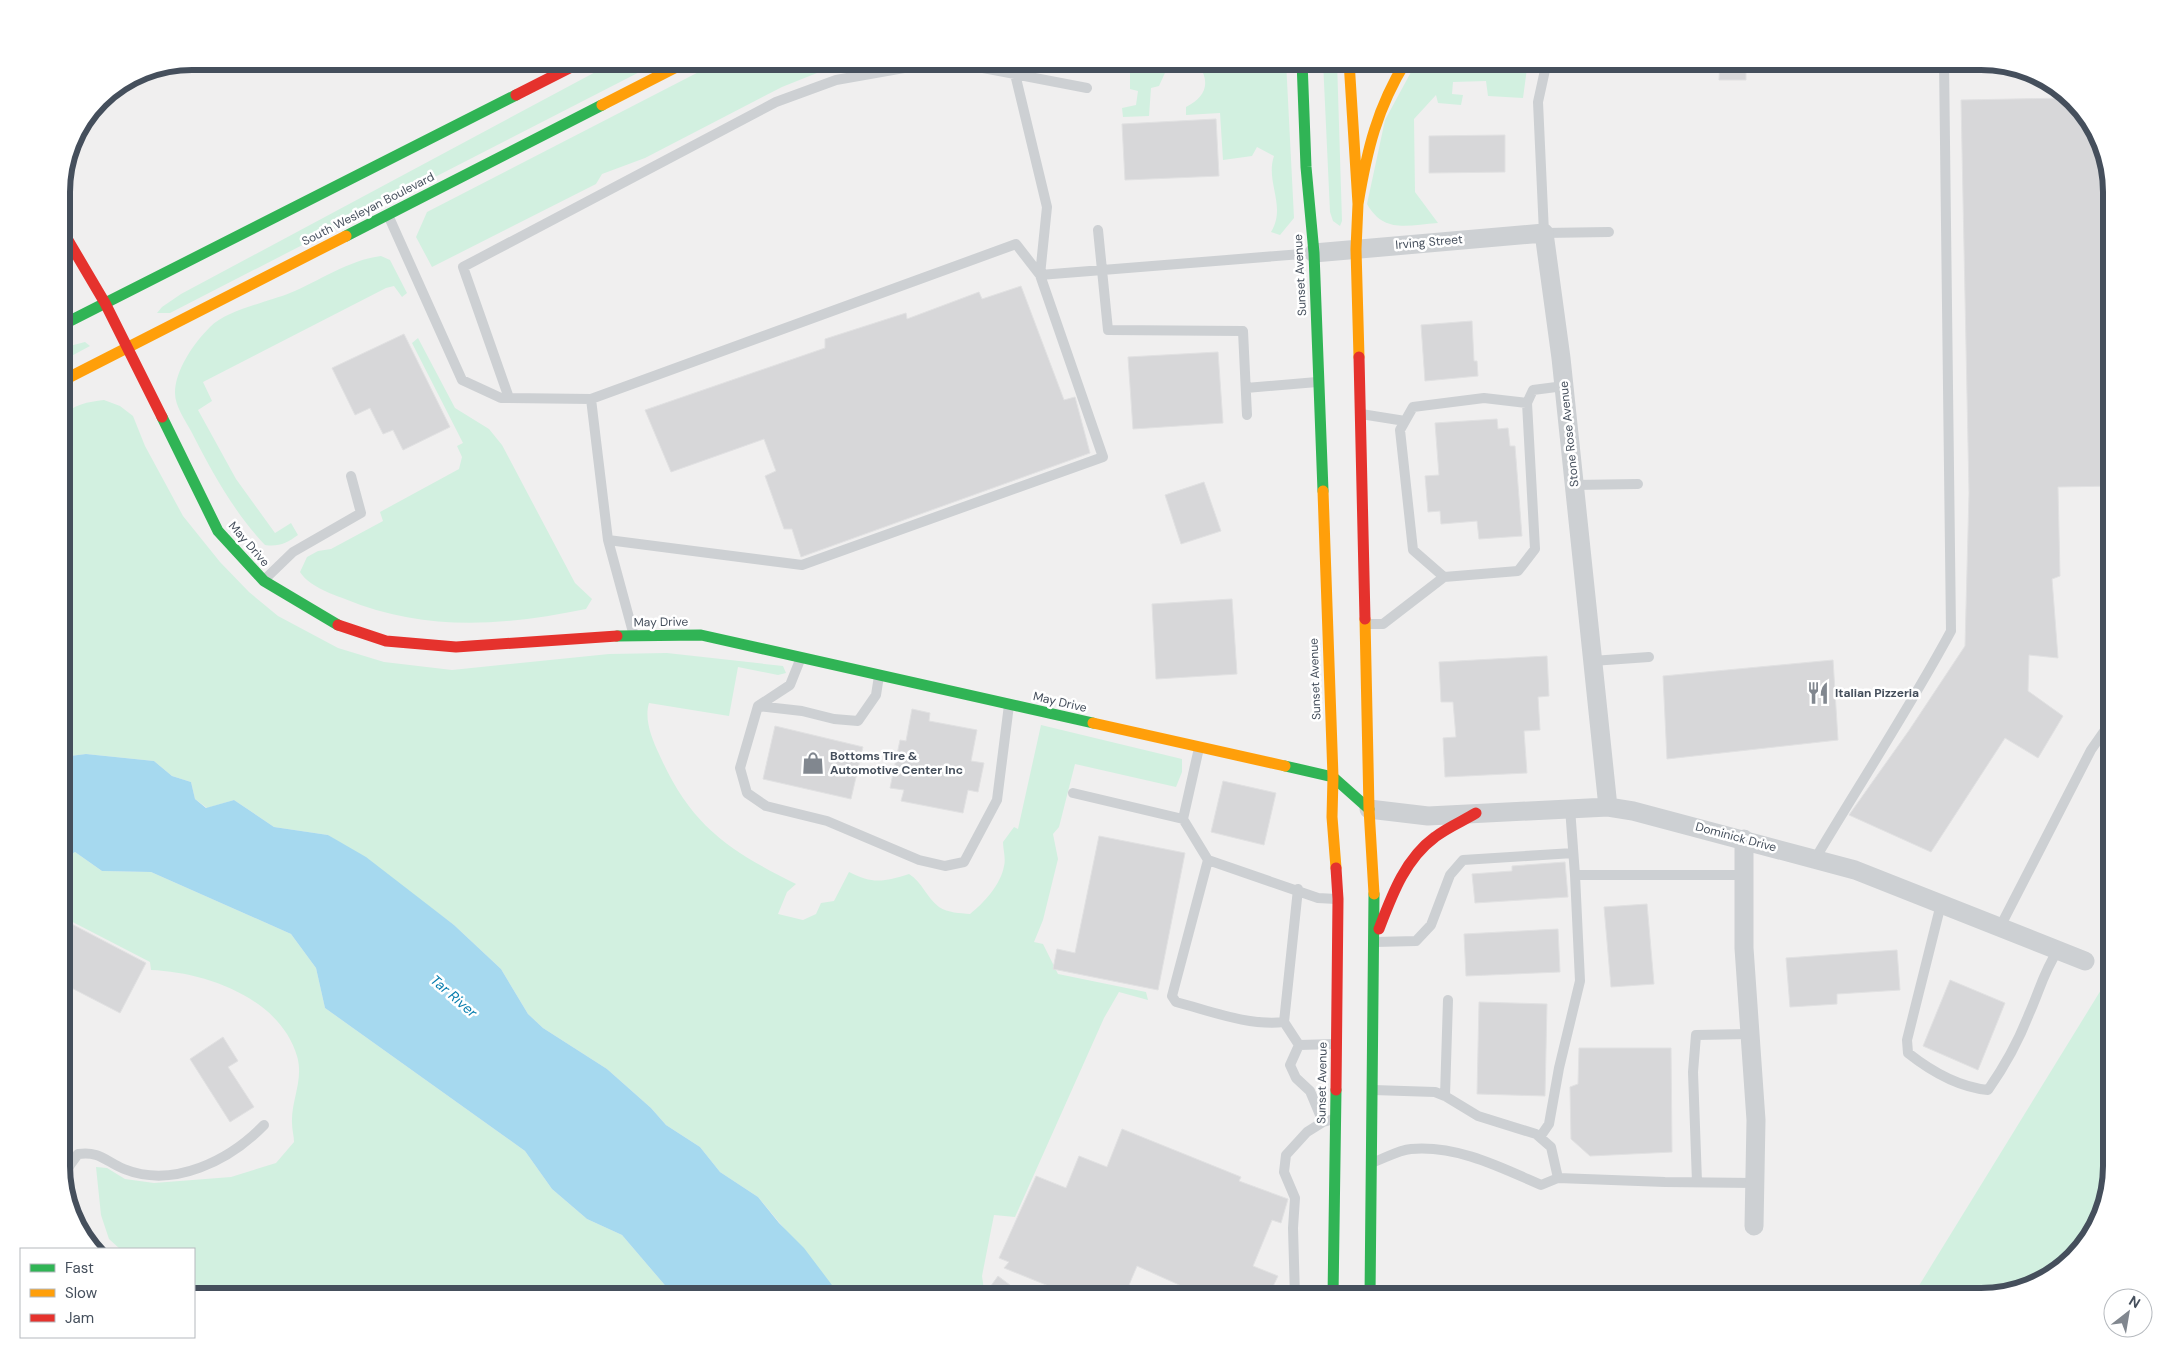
<svg xmlns="http://www.w3.org/2000/svg" width="2173" height="1358" viewBox="0 0 2173 1358" font-family="'DM Sans',sans-serif">
<style>
.green{fill:#d2f0e0}
.water{fill:#a6d9ef}
.building{fill:#d7d7d9;stroke:#e1e1e2}
.lines{fill:none;stroke-linecap:round;stroke-linejoin:round}
.lane{stroke:#cdd0d3;stroke-width:10}
.street{stroke:#cdd0d3;stroke-width:19}
.fast{stroke:#30b455;stroke-width:11}
.slow{stroke:#ff9f0a;stroke-width:11}
.jam{stroke:#e5322d;stroke-width:11}
.labels{text-anchor:middle;stroke-width:5;stroke-linejoin:round;paint-order:stroke}
.street-label{font-size:12px;fill:#454f5c;stroke:#fff}
.poi-label{font-size:12px;font-weight:bold;fill:#454f5c;stroke:#fff;text-anchor:start}
.water-label{font-size:14px;font-style:italic;fill:#077dae;stroke:#fff}
.rim{fill:none;stroke:#454f5c;stroke-width:6}
</style>
<rect width="100%" height="100%" fill="#f0efef"/>
<path class="green" d="M616,61h45l-491,252h-13l5,-6 19,-13z
M720,61h146l-39,8 -45,18 -137,71 -43,16 -6,10 -164,83 -16,-30 11,-25z
M1031,61h150l-12,3 -10,22 -8,2 -2,28 -26,1 -1,-9 14,-3 2,-14 -8,-2v-18l-28,-4 -10,4z
M1182,61h104l8,157 -14,17 -9,-3c16,-26 -6,-50 3,-76l-17,-9 -5,9 -29,4 -3,-47 -34,2v-8c19,-10 25,-23 13,-42z
M1323,61h14l5,160 -2,5 -7,-5 -3,-9z
M1417,61h77l3,2 3,-2h28l-5,37 -35,-2 -2,-15 -33,1 -1,12 11,1 -2,10 -23,-2 -2,-8 -22,24 1,73 23,31c-30,2 -54,11 -71,-19l18,-84z
M381,256l9,4 17,33 -5,4 -8,-11 -8,2 -183,94 9,19 -14,9 38,69 39,54 16,-10 7,12c-11,8 -19,12 -33,10 -32,-34 -53,-73 -74,-114 -6,-11 -16,-25 -16,-38 0,-23 19,-50 35,-66 17,-17 58,-25 80,-34 29,-12 59,-33 91,-37z
M418,338l37,70 34,21 13,16 73,138 17,16 -6,10c-83,17 -161,23 -241,-10 -16,-6 -36,-13 -45,-27l7,-15 11,-6 13,-2 52,-28 -3,-9 79,-43 3,-12 -5,-11 6,-3 -51,-100z
M85,342l5,4 -28,15v-13z
M104,400l16,6 13,10 12,30 38,70 37,46 29,30 29,24 60,32 46,14 68,8 157,-16 58,-1 116,13 3,7 -8,2 -40,-8 -9,49 -80,-13c-5,17 3,36 10,51 32,72 69,96 137,130l-9,8 -9,22 25,6 13,-6 5,-11 13,-2 15,-29c23,12 35,10 60,2 13,8 18,24 30,33 9,6 21,6 31,7 14,-11 31,-30 34,-48 2,-7 -1,-17 -1,-24l11,-15 4,2 23,-104 141,34v13l-6,15 -101,-23 -16,63 -6,7 5,25 -15,61 -9,22 9,2 15,30 88,18 2,8 -29,-8 -15,26 -89,199 -21,-2 -12,61 3,21h-144l-83,-100 -38,-25 -20,-25 -34,-22 -15,-17 -44,-39 -64,-41 -15,-14 -27,-45 -47,-44 -71,-53 -55,-37 -54,-8 -40,-27 -27,8 -12,-9 -4,-17 -19,-6 -18,-15 -68,-7 -24,3v-340c11,-13 26,-15 42,-17z
M75,852l27,19 49,1 140,62 25,34 9,40 200,143 27,38 35,30 35,16 53,62h-481v-48h-74l-11,-10 -8,-24 -5,-48 11,1 18,11 29,4 77,-6 45,-14 18,-21c0,-6 -2,-12 -2,-19 -1,-23 12,-43 5,-67 -17,-58 -92,-84 -146,-86l-1,-8 -87,-45 -1,2v-59z
M2112,972v194l-18,66 -47,47 -66,18h-69z"/>
<path class="water" d="M86,754l68,7 18,15 19,6 4,17 11,9 28,-8 40,27 54,8 38,22 88,68 47,44 27,45 15,14 64,41 44,39 15,17 34,22 20,25 38,25 21,26 25,25 37,49h-166l-53,-62 -35,-16 -35,-30 -27,-38 -200,-143 -9,-40 -25,-34 -140,-62 -49,-1 -27,-19 -13,8v-103z"/>
<path class="building" d="M1720,61h26v19h-27z
M2066,98l28,28 17,58 1,302 -54,1 2,89 -8,3 6,79 -29,-3 -1,36 35,25 -25,42 -33,-20 -74,114 -82,-37 61,-86 55,-83 4,-153 -8,-393z
M1216,119l3,57 -94,4 -3,-56z
M1505,135v37l-76,1v-37z
M1021,286l43,114 11,-3 15,56 -289,104 -9,-28h-8l-19,-53 11,-5 -12,-32 -93,33 -26,-62 180,-62v-9l81,-26 1,6 72,-27 3,7z
M1472,321l2,40h3l1,15 -53,5 -4,-56z
M404,334l46,93 -47,23 -10,-20 -10,4 -13,-26 -15,7 -23,-47z
M1218,352l5,71 -90,6 -5,-72z
M1497,419l1,10 10,-1 2,18h5l7,90 -43,3 -2,-18 -36,3 -1,-13 -12,1 -3,-36 14,-1 -4,-52z
M1204,482l17,49 -40,13 -16,-49z
M1232,599l5,75 -81,5 -4,-75z
M1547,656l2,40 -11,1 2,33 -16,1 3,42 -82,4 -2,-39 13,-1 -3,-35h-12l-2,-40z
M1833,660l5,80 -171,19 -4,-83z
M912,709l18,4 -1,8 48,9 -6,31 13,2 -6,29 -10,-2 -5,23 -62,-12 3,-11 -14,-2 10,-48 6,1z
M775,726l88,21 -12,52 -88,-20z
M1223,781l53,12 -12,52 -53,-13z
M1099,836l86,17 -27,137 -105,-21 4,-20 18,4z
M1565,862l3,35 -93,6 -3,-29 40,-3v-5z
M1647,904l7,80 -43,3 -7,-80z
M62,919l84,44 -26,50 -58,-30z
M1558,929l2,43 -94,4 -2,-42z
M1897,950l3,40 -63,4v10l-47,3 -4,-49z
M1950,980l55,23 -27,67 -55,-24z
M1479,1002l68,2 -2,92 -68,-2z
M223,1037l15,24 -10,6 26,40 -24,15 -40,-63z
M1579,1048h92l1,104 -82,4 -19,-17 -1,-52 8,-3z
M1122,1129l119,48 -2,4 49,18 -7,24 -9,-3 -19,46 25,10 -10,21h-14l-13,-5 -2,5h-11l-13,-6 -3,6h-6l-69,-31 -13,31h-48l-72,-29 5,-6 -10,-4 37,-82 30,12 13,-32 28,11z
M998,1276l28,21h-43z"/>
<g class="lines">
<path class="lane" d="M1547,61l-9,41 6,131 65,-1
M388,215l74,165 39,18 90,1 425,-155 24,31 274,-22
M1098,230l10,100 135,1 4,84
M1246,388l71,-6
M509,398l-46,-131 313,-165 60,-22 68,-12 58,-4 125,24
M591,399l17,141 26,96
M1361,414l44,7
M1574,485l64,-1
M608,540l194,25 301,-108 -63,-182 7,-68 -32,-133
M1444,577l-31,-27 -13,-120 13,-23 71,-9 43,5
M265,579l28,-27 68,-39 -10,-37
M1365,624h18l61,-47 74,-6 17,-22 -8,-146 6,-13 31,-4
M800,660l-10,25 -32,21 -18,62 7,25 19,13 61,15 92,39 26,6 19,-4 33,-62 12,-95
M1592,661l57,-4
M758,706l44,5 32,8 24,2 18,-26 3,-19
M1199,748l-16,71 25,41 110,38 18,1
M1073,793l110,26
M1570,808l5,67
M1815,859c45,-76 94,-150 136,-228l-7,-570
M1208,860l-36,136 4,6c35,9 72,24 108,20
M1298,889l-14,133 15,23 36,-1
M1941,904l-34,136 1,13c24,19 50,34 80,37 16,-23 31,-50 41,-76 10,-22 15,-43 29,-64
M2000,927l91,-177 21,-30
M1375,942l41,-1 15,-16 19,-50 13,-15 110,-7
M1299,1045l-9,20 6,13 14,13 13,31
M1373,1090l62,2 10,4 33,20 58,18 15,13 7,31 -17,7c-41,-18 -84,-40 -130,-36 -12,1 -26,9 -37,13
M1445,1096l3,-96
M1540,1137l9,-13 10,-56 21,-87 -5,-106h169
M62,1176l16,-22c22,-3 27,7 46,15 50,20 106,-9 140,-44
M1558,1178l107,4 90,1
M1697,1182l-4,-110 3,-37 54,-1
M1295,1297l-2,-69 2,-30 -11,-26 2,-17 21,-23 16,-10 11,-3"/>
<path class="street" d="M1314,253l230,-20 17,125 47,449
M1369,809l59,7 180,-9 25,4 222,59 230,91
M1744,839v109l12,172 -2,106"/>
<path class="fast" d="M1302,61l4,106 8,86 9,238
M346,236l256,-131
M62,325l454,-230
M162,417l56,114 46,50 74,44
M617,636l84,-1 392,88
M1285,766l48,11 36,32
M1333,1297l3,-207
M1370,1297l4,-403"/>
<path class="slow" d="M1349,61l9,143 -2,45 3,108
M602,105l86,-44
M1358,204c9,-54 19,-96 48,-143
M62,381l284,-145
M1323,491l10,286 -1,40 4,51
M1365,619l4,190 5,85
M1093,723l192,43"/>
<path class="jam" d="M516,95l67,-34
M62,230l43,73 57,114
M1359,357l6,262
M338,625l48,16 70,6 161,-11
M1379,929c13,-34 26,-70 56,-92 13,-10 28,-16 41,-24
M1336,1090l2,-191 -2,-31"/>
</g>
<defs>
<symbol id="restaurant-bare" viewBox="-9 -9 18 18"><path d="M-5-6h1v4h1v-4h1v4h1v-4h1v5L-1.5 .5V6h-2V.5L-5-1ZM5-6V6H3V1.5H1.5Q1.5-4 5-6Z" fill="#81878f" stroke="#fff" stroke-width="2.5" paint-order="stroke"/></symbol>
<symbol id="shop-bare" viewBox="-9 -9 18 18"><path d="M-5-2.5h2.3a2.7 3.5 0 0 1 5.4 0H5L5.5 6h-11ZM-1.5-2.5h3a1.5 2.3 0 0 0-3 0Z" fill="#81878f" stroke="#fff" stroke-width="2.5" paint-order="stroke"/></symbol>
</defs>
<g fill-rule="evenodd">
<use href="#restaurant-bare" x="1802" y="677" width="32" height="32"/>
<use href="#shop-bare" x="797" y="747" width="32" height="32"/>
</g>
<g class="labels">
<g class="street-label">
<text transform="translate(368 209) rotate(-27)" y="4">South Wesleyan Boulevard</text>
<text transform="translate(1429 242) rotate(-5)" y="4">Irving Street</text>
<text transform="translate(1300 275) rotate(-93)" y="4">Sunset Avenue</text>
<text transform="translate(1569 434) rotate(-96)" y="4">Stone Rose Avenue</text>
<text transform="translate(249 544) rotate(49)" y="4">May Drive</text>
<text transform="translate(661 622) rotate(-1)" y="4">May Drive</text>
<text transform="translate(1315 679) rotate(-92)" y="4">Sunset Avenue</text>
<text transform="translate(1060 702) rotate(13)" y="4">May Drive</text>
<text transform="translate(1736 837) rotate(15)" y="4">Dominick Drive</text>
<text transform="translate(1322 1083) rotate(-89)" y="4">Sunset Avenue</text>
</g>
<g class="poi-label">
<text x="1835" y="697">Italian Pizzeria</text>
<text x="830" y="760">Bottoms Tire &amp;<tspan x="830" dy="14">Automotive Center Inc</tspan></text>
</g>
<g class="water-label">
<text transform="translate(454 996) rotate(41)" y="5">Tar River</text>
</g>
</g>
<path d="M0 0H2173V1358H0ZM192 70H1981A122 122 0 0 1 2103 192V1166A122 122 0 0 1 1981 1288H192A122 122 0 0 1 70 1166V192A122 122 0 0 1 192 70Z" fill="#fff" fill-rule="evenodd"/>
<path class="rim" d="M192 70H1981A122 122 0 0 1 2103 192V1166A122 122 0 0 1 1981 1288H192A122 122 0 0 1 70 1166V192A122 122 0 0 1 192 70Z"/>
<rect x="20" y="1248" width="175" height="90" fill="#ffffff" stroke="#b5b9be"/>
<rect x="30" y="1264" width="25" height="8" fill="#30b455" stroke="#b5b9be"/>
<text x="65" y="1273" font-size="15" fill="#454f5c">Fast</text>
<rect x="30" y="1289" width="25" height="8" fill="#ff9f0a" stroke="#b5b9be"/>
<text x="65" y="1298" font-size="15" fill="#454f5c">Slow</text>
<rect x="30" y="1314" width="25" height="8" fill="#e5322d" stroke="#b5b9be"/>
<text x="65" y="1323" font-size="15" fill="#454f5c">Jam</text>
<g transform="translate(2128 1313) rotate(31)"><circle r="24" fill="#ffffff" stroke="#b5b9be"/>
<path d="M0-4L9 19L0 12L-9 19Z" fill="#81878f"/>
<text y="-8" font-size="14" font-weight="bold" text-anchor="middle" fill="#454f5c">N</text>
</g>
</svg>
